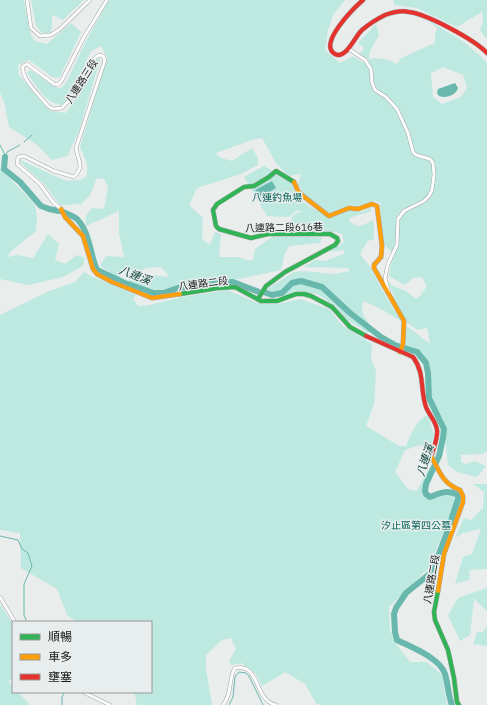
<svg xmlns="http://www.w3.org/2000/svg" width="487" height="705" viewBox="0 0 487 705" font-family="'IBM Plex Sans','Noto Sans TC',sans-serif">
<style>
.green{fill:#bee9e1;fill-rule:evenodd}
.water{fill:#69b8ae}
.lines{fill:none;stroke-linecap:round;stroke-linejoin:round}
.stream{stroke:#69b8ae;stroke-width:1}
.river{stroke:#69b8ae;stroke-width:6}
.street-casing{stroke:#a4a6a6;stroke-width:4}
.fast-casing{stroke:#a4a6a6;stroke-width:5}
.slow-casing{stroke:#a4a6a6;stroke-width:5}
.jam-casing{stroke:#a4a6a6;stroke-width:5}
.street{stroke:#fcfcfc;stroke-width:3}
.fast{stroke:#30b455;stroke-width:4}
.slow{stroke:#ff9f0a;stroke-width:4}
.jam{stroke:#e5322d;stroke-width:4}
.labels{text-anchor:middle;stroke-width:3;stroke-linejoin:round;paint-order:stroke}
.street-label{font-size:10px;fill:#1a1c1b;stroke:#e8eeed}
.park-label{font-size:10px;fill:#08645a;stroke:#e8eeed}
.water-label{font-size:11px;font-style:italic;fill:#0f413a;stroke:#e8eeed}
</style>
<rect width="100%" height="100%" fill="#e9edec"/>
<path class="green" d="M0,0h24l7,35 4,6 12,3 24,-21 10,9 -21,45 -3,1 -5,-1 -23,-17 -11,5 1,10 31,36 16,2 14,-20 17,-37 3,4 -21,71 -10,21 -1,4 -16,4 -16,-16 -27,-17 -5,-26 -4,-8z
M31,0h53l-21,20 -11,-5v13l-2,5h-8l-6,-7z
M109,0h236l-12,15 -5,15 -3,20 15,13 13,-7 9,6 7,-2 -9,-6 4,-6 -6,-5 18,-19 3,11 -9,16 -1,8c11,-2 18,0 28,5l4,-6 34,-15v-8l2,-7 -9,-8 36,22 23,20v389l-5,3 -21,1v7l5,2 9,-3 11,5 -9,11 -20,-5 -9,-7 -5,-46 -10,-17 -5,-33 -9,-18 -15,-6 3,-19 23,18 -3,-16 -10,2 -12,-9 -18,-41 6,6 13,5 10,8 5,-4 6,-9 -5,-9 -9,1 -8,7 -16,-9 2,-13 3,-8 -11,-12 -3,-40 -6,-2 -17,5 -7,-1 -20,8 -26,-18 -6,-11 3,-10 -13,2 -12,-13 -14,-25 -10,2 -36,13 5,5 11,3 20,-13 6,10v7l-17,9 -44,14 -8,17 14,13 -1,21 8,6 5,-13 6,2 -2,23h19l9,3h6l2,-11 17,-12h50l-2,6 -31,3 -5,10 -3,14 -42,9 -26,2 -55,9 -30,-8 3,-6 14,-2 23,3 -1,-4 -7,-6 -14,1 -6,3 -19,1 -1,5 -6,-2 -14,-9 6,-10 18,1 -5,-24v-22l-33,15v-10l6,-8 12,1 4,-22 -4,-8 -7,-1 -7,17 -9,9 -21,1 -15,-20 -25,-23v-2l46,21 14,-1 6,-3c4,-14 -2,-18 -6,-30l27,-90 -6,-11 -10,5 -23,50 -7,4c-17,-3 -24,-19 -34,-32l3,-3 28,18h3l5,-5 20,-42zM443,67l20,8 4,13 -6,9 -19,7 -9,-7 -2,-24z
M393,0h94v39l-7,-9 3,-9 -1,-9 -25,15 -40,-19 -23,-3z
M264,166l7,4 5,5 14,7 3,4 2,7 8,9 26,16 21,-8 12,2 8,-4 2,3 -23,7 1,4c10,7 13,3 23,-2l1,3v16l-6,2 -8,13 10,13 16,30 15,24 -22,-13 -16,-7c-3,12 2,17 9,26l-4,6 -23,-15 -10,-12 -18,-12 -22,-3 -10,5 -18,-7 27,-17 10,-1 30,3 16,-3 -1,-3 -45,-1 11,-7 10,1 19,-7v-4l-15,2 15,-10 -2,-8c-16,-5 -32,-1 -48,-3l-3,-13 5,-5 7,-1 -6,-2 -8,7 -22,-1 -23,-39z
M0,168l35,37 2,12 -1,14 -26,21 -2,5 9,-2 16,3 15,-24 11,10 -4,16 10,4 12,-9 8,3 -2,8 -20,11 -35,8 -28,-6z
M84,272l7,4 45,19 -3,4 5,7 11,-1 34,-8 44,-7 31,13 20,1 22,-5 29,10 14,17 29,18 -1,15 5,12 -2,33 -8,22 33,20h7c5,-11 10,-27 22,-31l6,20 -4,13 -10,-3 -15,5 -10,22 14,18 8,1 11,-21 1,2 -6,19 1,5c10,0 18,-6 27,-4l3,5v10l-19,45 -3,13 -43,42 1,23 6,14 14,18h17l15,13 5,30h-127l-4,-2 -11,-19 -20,-12 -23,14 -7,-13 -14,-10 -10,2 -2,-4 7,-12 -5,-11 -9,2 -16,15v14l6,36h-75l-2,-10 -5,-3h21v-70h-74l-10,-7 -10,-26 -36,-21 -1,-35 -20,-3v-215l49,-24 26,-9z
M473,484h14v85l-17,1 -1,10 -14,4 8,-27 9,-3 9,-25 -18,4 -8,5 9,-20 7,2 12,-12 1,-16z
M487,586v25l-13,-12 -4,36 -10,6 -12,-26 10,-17 26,-9z
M0,604l13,20v55l-5,2 5,5v6h5l12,13h-30z
M487,626v20l-14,-2 4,-12h6z"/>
<path class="water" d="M455,83l3,5c-2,7 -12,11 -19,8l-2,-3 1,-4z
M272,181l4,7 -17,10 -4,-8z"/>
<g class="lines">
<path class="stream" d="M24,142l8,-7
M0,145l5,10
M5,157l2,-5 13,-7
M0,536l18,4 4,9 6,4 4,13 -8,18v31l3,7
M62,705v-8l3,-5
M229,705l4,-8 2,-20 4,-5 7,1 3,3 14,29"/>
<path class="river" d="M5,157l-1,12 16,13 21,24 8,3 10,2
M63,212c4,2 11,4 14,7 13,13 13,36 20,51l28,13 29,10h9l15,-5 35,-5 20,-1 26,10
M264,292l8,3 10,-2 10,-10 9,-2 21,6 28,26 31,24 14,8 22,7 9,11 2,10 1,25 15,31 -1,9 -4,18 -13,28 -1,7 1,3 4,3c10,-4 18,-8 28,-2v4l-10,31 -16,42 -26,21 -10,15 -2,6 1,18 2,8c14,7 43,18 48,34 3,10 3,21 7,31"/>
<defs>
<path id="street" d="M27,0l4,28 9,8 11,-1 9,-6 30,-29
M349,49l16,11 6,9 1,14 3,7 11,7 11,12 11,24 5,19 3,3 14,4 3,4 1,12 -2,15 -3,6 -5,5 -20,10 -6,8 -1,26 -9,19 -3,14 4,15
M61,209l-8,-7 -13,-18 -23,-20 1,-7 6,-1 30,15 20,6c11,-12 4,-15 2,-29l29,-88 -2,-4 -4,-1 -4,3 -24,40 -9,10 -9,1 -5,-3c-7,-9 -28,-28 -25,-40l4,-2 27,20 3,1 4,-3 23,-45 23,-37
M0,597l15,25
M83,692l27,13
M223,705c10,-13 5,-26 12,-37 26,-5 18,32 41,37"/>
<path id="fast" d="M180,294l38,-6 17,-1 26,14h16l19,-7h8l7,2 21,11 18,20 16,9
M258,299l8,-13 19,-14 50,-27 3,-4 -1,-3 -7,-4h-62l-17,4 -32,-9 -3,-3 -3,-16 4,-6 27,-17 10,-1 15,-9 7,-6 18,11
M438,591l-4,21 1,8 13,30 6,28 3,24 2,3"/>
<path id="slow" d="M294,182l4,9 5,5 26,20 20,-8 9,1 14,-5 5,2 5,40 -1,11 -7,8v3l30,53 -1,23 -3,8
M61,209l4,8 18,19 10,33 4,5 15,8 40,16 28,-4
M432,454l-1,2c9,16 11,27 29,34l3,6v6l-19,52 -6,37"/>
<path id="jam" d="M363,0c-8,7 -46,44 -28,54 11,6 20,-18 27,-24 7,-6 15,-11 23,-15 8,-3 16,-5 24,-3 18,2 66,28 78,41
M366,336l47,21c12,16 7,33 13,50 3,8 10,14 11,23 1,8 -3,16 -5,24"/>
</defs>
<use href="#street" class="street-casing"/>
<use href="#fast" class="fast-casing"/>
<use href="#slow" class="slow-casing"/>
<use href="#jam" class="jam-casing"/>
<use href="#street" class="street"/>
<use href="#fast" class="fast"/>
<use href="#slow" class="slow"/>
<use href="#jam" class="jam"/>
</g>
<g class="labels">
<g class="street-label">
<text transform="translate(81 81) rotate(-57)" y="4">八連路三段</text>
<text transform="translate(284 227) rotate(-1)" y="4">八連路二段616巷</text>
<text transform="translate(203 283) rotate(-7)" y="4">八連路二段</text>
<text transform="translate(431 579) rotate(-80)" y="4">八連路二段</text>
</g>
<g class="park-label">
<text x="277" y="201">八連釣魚場</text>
<text x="416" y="529">汐止區第四公墓</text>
</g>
<g class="water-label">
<text transform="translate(135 275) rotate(21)" y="4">八連溪</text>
<text transform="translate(425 460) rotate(-72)" y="4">八連溪</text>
</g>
</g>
<rect x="12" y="621" width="140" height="72" fill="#e8eeed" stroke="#969a99"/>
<rect x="20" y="634" width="20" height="6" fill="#30b455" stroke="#969a99"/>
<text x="48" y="641" font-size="12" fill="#1a1c1b">順暢</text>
<rect x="20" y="654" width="20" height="6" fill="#ff9f0a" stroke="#969a99"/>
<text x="48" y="661" font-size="12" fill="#1a1c1b">車多</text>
<rect x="20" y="674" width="20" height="6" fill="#e5322d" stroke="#969a99"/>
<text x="48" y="681" font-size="12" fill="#1a1c1b">壅塞</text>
</svg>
